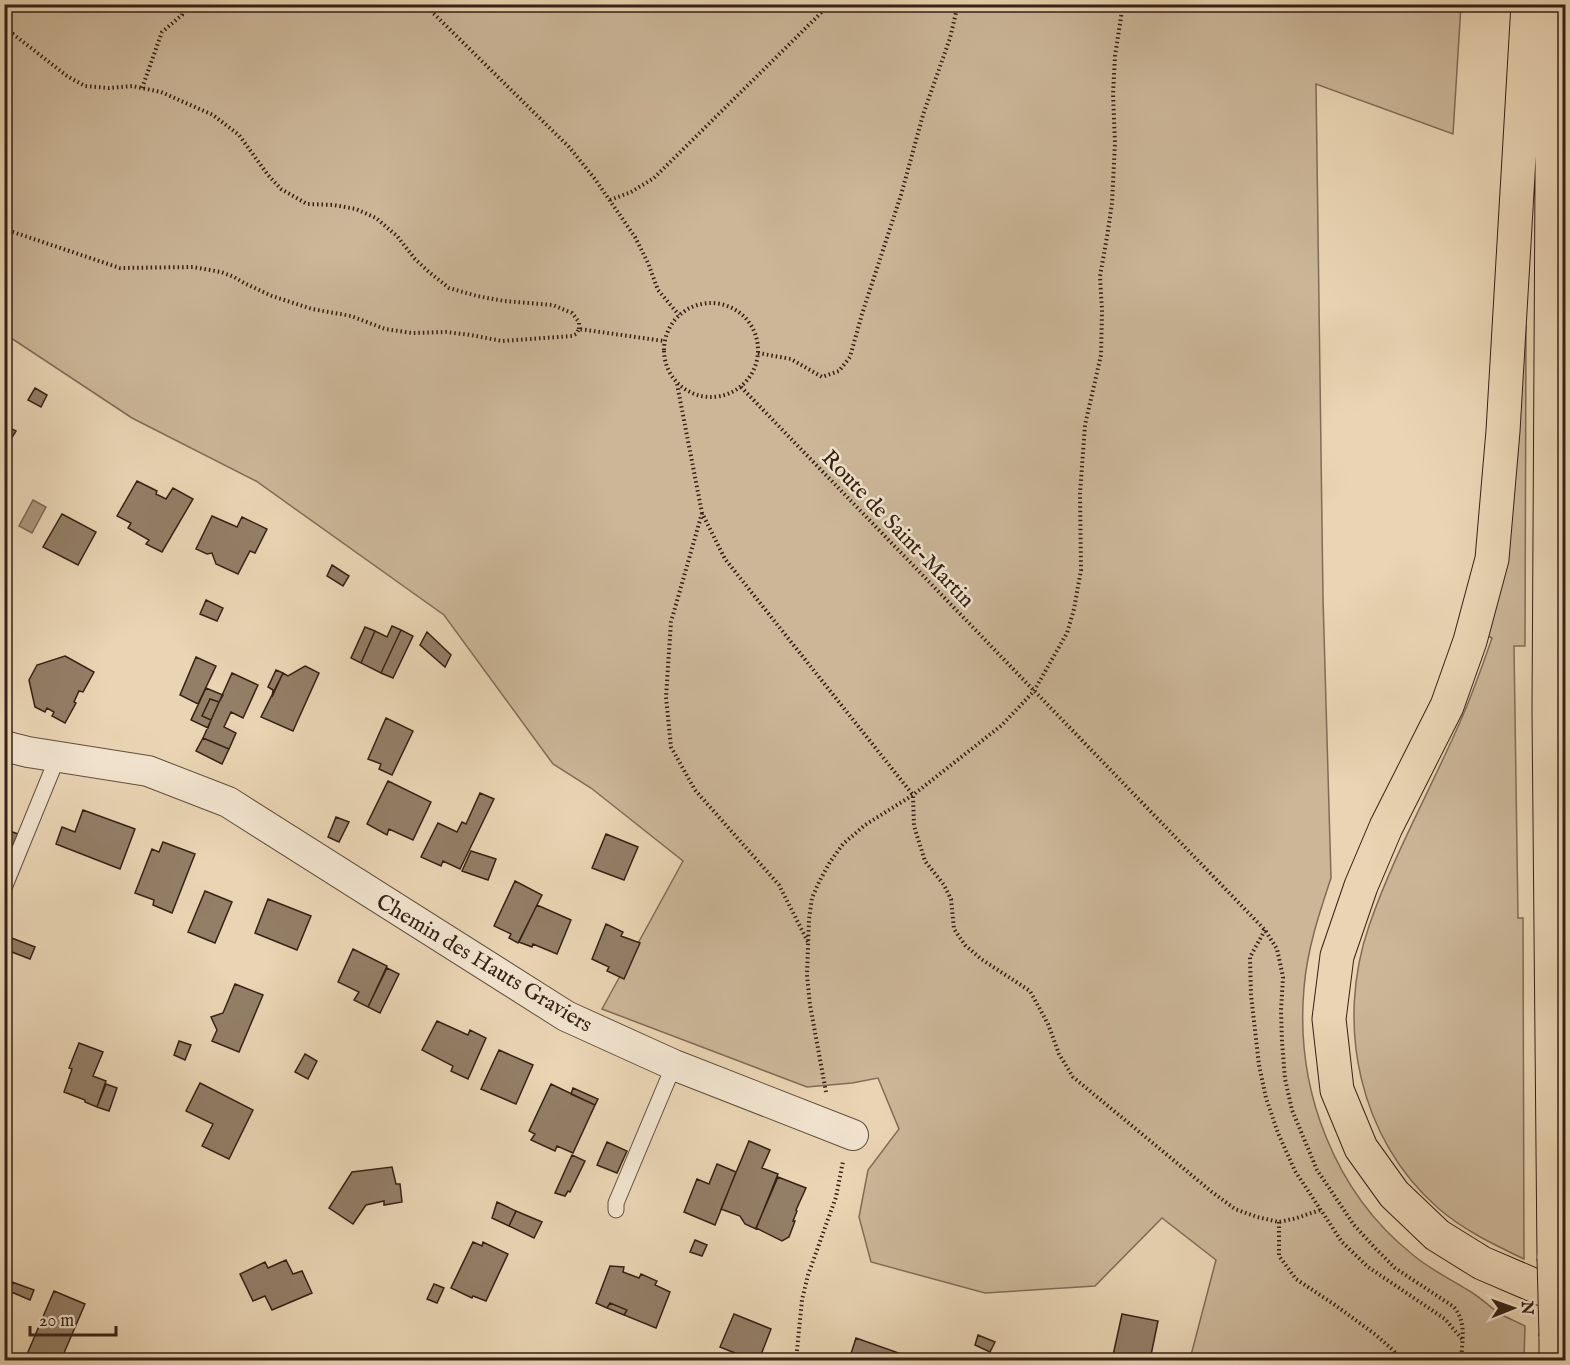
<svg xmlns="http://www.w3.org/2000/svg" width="1570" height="1365" viewBox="0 0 1570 1365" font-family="'IM FELL English',serif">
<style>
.green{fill:#cbb698;stroke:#806c56;stroke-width:1.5}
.water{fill:#ac977d;stroke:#7d6853;stroke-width:1.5}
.building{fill:#937e67;stroke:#362114;stroke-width:1.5}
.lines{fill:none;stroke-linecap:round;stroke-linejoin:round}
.lane-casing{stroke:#634e3c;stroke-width:17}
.street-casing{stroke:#634e3c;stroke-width:32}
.highway-casing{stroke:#362114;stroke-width:35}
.path{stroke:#362114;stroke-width:4;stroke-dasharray:1.5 3;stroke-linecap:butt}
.lane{stroke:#f1e3ce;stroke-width:15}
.street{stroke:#f1e3ce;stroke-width:30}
.highway{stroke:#e9d4b3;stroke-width:33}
.highway-bridge-casing{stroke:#362114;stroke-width:35;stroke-linecap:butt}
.highway-bridge{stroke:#e9d4b3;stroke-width:33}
.labels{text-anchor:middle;stroke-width:5;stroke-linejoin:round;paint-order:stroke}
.street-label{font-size:22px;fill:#362114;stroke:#f1e3ce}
</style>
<rect width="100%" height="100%" fill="#e9d4b3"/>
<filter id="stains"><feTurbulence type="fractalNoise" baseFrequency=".00333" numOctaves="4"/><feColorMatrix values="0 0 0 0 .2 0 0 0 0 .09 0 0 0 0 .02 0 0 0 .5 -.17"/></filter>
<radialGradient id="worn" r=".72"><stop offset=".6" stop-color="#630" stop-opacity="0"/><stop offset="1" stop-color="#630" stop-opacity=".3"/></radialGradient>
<path class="green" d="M4,5h1457l-8,129 -137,-50 7,514 8,280c-12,36 -24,72 -27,110 -9,101 30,204 109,267 18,15 39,25 58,37 10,6 19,15 29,22 8,4 17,8 25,12l-1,34h-322l-11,-5 25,-95 -54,-42 -67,68 -110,7 -114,-31 -12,-45 9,-47 31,-41 -21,-51 -26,5 -45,4 -205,-78 81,-148 -92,-73 -38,-24 -109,-149 -188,-134 -124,-63 -127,-84z
M1526,325l-1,321h-11l4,272h5l1,341c-29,-14 -61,-29 -86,-51 -79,-69 -103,-184 -69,-282 23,-67 58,-130 87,-195 14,-30 25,-61 36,-93l-9,-4z"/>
<path class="water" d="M33,500l13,7 -14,26 -13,-7z"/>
<path class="building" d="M35,388l12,7 -6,12 -13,-7z
M4,425l12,6 -12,19z
M137,481l20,10 -1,3 10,5 7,-11 20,11 -31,53 -16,-8 3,-4 -21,-12 3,-5 -14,-7z
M62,514l34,18 -18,33 -35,-18z
M212,516l25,11 5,-10 25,12 -12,24 -5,-2 -12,23 -22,-10 -4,-11 -5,1 -11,-5z
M332,565l17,11 -6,10 -16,-10z
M206,600l17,8 -6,13 -17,-7z
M392,626l9,4 -20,43 -20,-10 14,-32 12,6z
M365,627l10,4 -14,32 -10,-5z
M401,630l12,6 -20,42 -12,-5z
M427,632l24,23 -6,12 -25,-22z
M65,656l29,16 -11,20 -4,-1 -5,11 2,1 -11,20 -13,-7 2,-4 -7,-4 -2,4 -10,-5 -6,-27 8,-15z
M196,657l20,9 -18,38 -18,-9z
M305,666l14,7 -26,58 -32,-14 22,-44 5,3z
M276,670l7,3 -11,24 1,-7 -5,-3z
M232,673l26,12 -15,33 -12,-6 -7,15 12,6 -7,16 -26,-11z
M206,688l17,7 -4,7 -9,-3 -8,17 9,4 -3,8 -17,-8z
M210,699l9,3 -8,18 -9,-4z
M386,718l27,13 -21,44 -13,-6 2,-5 -13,-5z
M203,738l26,11 -7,15 -26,-13z
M388,781l43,21 -18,38 -24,-11 -2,6 -20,-11z
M480,793l14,6 -34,70 -17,-8 -2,5 -20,-9 17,-34 19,9 5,-10 4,2z
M83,810l52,19 -15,40 -64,-25 6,-17 13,5z
M336,817l13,5 -10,20 -11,-5z
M4,829l14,5 -14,33z
M606,834l32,13 -14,33 -32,-12z
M163,842l32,12 -23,59 -19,-8 1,-5 -19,-7 17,-44 7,3z
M471,851l25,8 -8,21 -26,-9z
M515,881l27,14 -24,48 -9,-5 2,-4 -17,-8z
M205,891l27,11 -17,41 -27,-11z
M268,899l43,17 -14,34 -42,-17z
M537,905l34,15 -14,34 -24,-10 -1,3 -13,-5z
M606,924l17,8 -2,4 19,7 -16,36 -17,-8 2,-4 -17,-8z
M9,937l26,10 -5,12 -26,-10z
M353,949l34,17 -19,41 -14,-7 5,-8 -21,-10z
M387,968l12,6 -19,39 -12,-6z
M235,984l28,11 -24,57 -27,-11 5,-11 -6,-13 12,-4z
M437,1021l31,14 2,-5 16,8 -18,41 -17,-8 2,-5 -31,-16z
M179,1041l12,4 -6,15 -11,-5z
M79,1043l24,9 -10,24 13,5 -9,26 -12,-5v-2l-21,-8 8,-23 -3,-1z
M499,1050l34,15 -17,39 -35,-15z
M305,1054l12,7 -9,18 -13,-7z
M200,1083l53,27 -24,49 -27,-13 11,-22 -27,-13z
M106,1084l11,4 -8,23 -12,-4z
M551,1084l44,21 -22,48 -16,-7 -2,5 -24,-11 4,-6 -6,-3z
M573,1088l25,11 -3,6 -24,-11z
M749,1141l21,9 -8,18 16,6 -22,55 -11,-5 -5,-8 -19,-7z
M607,1142l20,9 -10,22 -20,-8z
M572,1155l13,6 -15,31 -2,-1 -3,5 -10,-3z
M717,1164l19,8 -21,53 -31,-13 13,-33 12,5z
M392,1167l4,17h4l2,18 -18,3v-4l-18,4 -13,19 -24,-16 23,-36z
M778,1177l28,11 -10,22 1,1 -4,10h2l-6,16 -7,4 -26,-13z
M497,1202l19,9 -7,15 -17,-8z
M516,1211l26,11 -8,16 -25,-12z
M695,1240l12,5 -5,11 -12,-4z
M473,1242l9,4 1,-4 25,12 -22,47 -13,-5 -1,2 -21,-10z
M286,1260l7,14 9,-3 10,22 -40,17 -7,-14 -12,5 -13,-27 25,-12 3,6z
M610,1266l14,1 -1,5 16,6 2,-4 16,7 -2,4 15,7 -14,36 -32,-13 3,-5 -17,-7 -3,5 -11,-5z
M12,1282l22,8 -4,10 -21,-9z
M434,1284l10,4 -7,15 -10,-4z
M54,1291l31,13 -24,56h-32l-4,-1z
M610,1303l17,7 -3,5 -17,-7z
M734,1314l37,15 -12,31h-21l2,-5 -20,-8z
M1122,1314l36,7 -8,39h-38z
M978,1335l17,7 -5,10 -15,-7z
M856,1338l51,18 -1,4h-57z"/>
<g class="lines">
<defs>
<path id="lane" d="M4,888l54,-132
M616,1210v-7l58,-138"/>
<path id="street" d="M4,746l24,6 120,19 80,31 338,214 108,49 179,70"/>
<path id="highway" d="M1528,4l-25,427 -11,128 -22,82 -23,65 -61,121 -25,59 -24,70 -8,63 8,71 24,58 33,46 43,41 45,28 84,36
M1553,4l-4,708 5,546
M1556,1336v24"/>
</defs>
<use href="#lane" class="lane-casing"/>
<use href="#street" class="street-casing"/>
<use href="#highway" class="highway-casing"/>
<path class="path" d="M424,4l145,143 26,32 40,58 13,26 10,27 21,25
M4,31l9,3 54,42 18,10 24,2 23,-2 29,6 52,23 26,20 29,40 13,14 26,15 27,1 22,4 20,9 21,18 18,23 14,13 20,16 28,8 27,5 49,4 19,8 7,9v7
M142,88l20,-56 20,-17 2,-11
M610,200l21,-8 23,-14 176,-174
M4,229l116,39 73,-1 28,5 13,5 12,7 26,12 40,13 39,7 34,13 27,4 34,-1 25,3 31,6 70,-5 4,-2 3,-5 85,12
M664 350a47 47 0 1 1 94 0a47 47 0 1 1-94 0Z
M758,353l33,6 31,18 17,-6 11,-14 12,-43 39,-119 22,-80 27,-77 8,-34
M677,384l25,129 23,46 188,236 1,31 11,35 19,24 7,14 3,30 11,16 16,14 49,32 18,33 11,30 14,23 139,115 23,17 22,8 22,5 18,-4 23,-8
M741,387l524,543 12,19 6,28 -2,33 1,32 3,37 7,31 25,60 37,55 22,24 19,19 59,39c13,16 8,34 7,53
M702,513l-31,109 -5,75 5,50 24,43 84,95 29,57
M1265,930l-15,27 1,38 8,70 7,33 12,35 17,38 47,71 26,25 77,52 17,20
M826,1092l-16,-87 -3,-30 2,-56 3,-21 7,-16 11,-20 13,-18 22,-19 48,-30 89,-70 32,-34 33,-58 7,-24 7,-39 -1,-77 5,-68 16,-70 1,-44 -2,-35 7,-39 5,-34 3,-60 -2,-49 2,-38 8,-52
M1279,1222v34l17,23 39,26 41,30 18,16 6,9
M796,1360l6,-60 6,-25 28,-78 7,-36"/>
<use href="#lane" class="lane"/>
<use href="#street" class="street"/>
<use href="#highway" class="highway"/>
<defs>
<path id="highway-bridge" d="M1554,1258l2,78"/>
</defs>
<use href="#highway-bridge" class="highway-bridge-casing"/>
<use href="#highway-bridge" class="highway-bridge"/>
</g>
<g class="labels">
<g class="street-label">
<text transform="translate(899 528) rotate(46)" y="8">Route de Saint-Martin</text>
<text transform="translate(485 962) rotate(31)" y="8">Chemin des Hauts Graviers</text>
</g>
</g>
<rect width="1570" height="1365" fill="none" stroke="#e9d4b3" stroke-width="24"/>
<rect x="6" y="6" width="1558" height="1353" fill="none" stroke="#362114" stroke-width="3"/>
<rect x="12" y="12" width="1546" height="1341" fill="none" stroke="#362114" stroke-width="1.5"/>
<g transform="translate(1513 1308) rotate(89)" stroke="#f1e3ce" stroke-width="4.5" paint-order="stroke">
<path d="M0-4.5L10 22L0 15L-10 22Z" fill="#362114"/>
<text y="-9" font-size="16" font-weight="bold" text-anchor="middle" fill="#362114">N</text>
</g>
<path d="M30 1326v9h86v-9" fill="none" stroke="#362114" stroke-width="3"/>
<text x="39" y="1326" font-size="18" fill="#362114" stroke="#f1e3ce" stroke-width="4.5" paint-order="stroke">20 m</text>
<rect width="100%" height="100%" filter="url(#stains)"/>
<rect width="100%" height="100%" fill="url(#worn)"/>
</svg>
